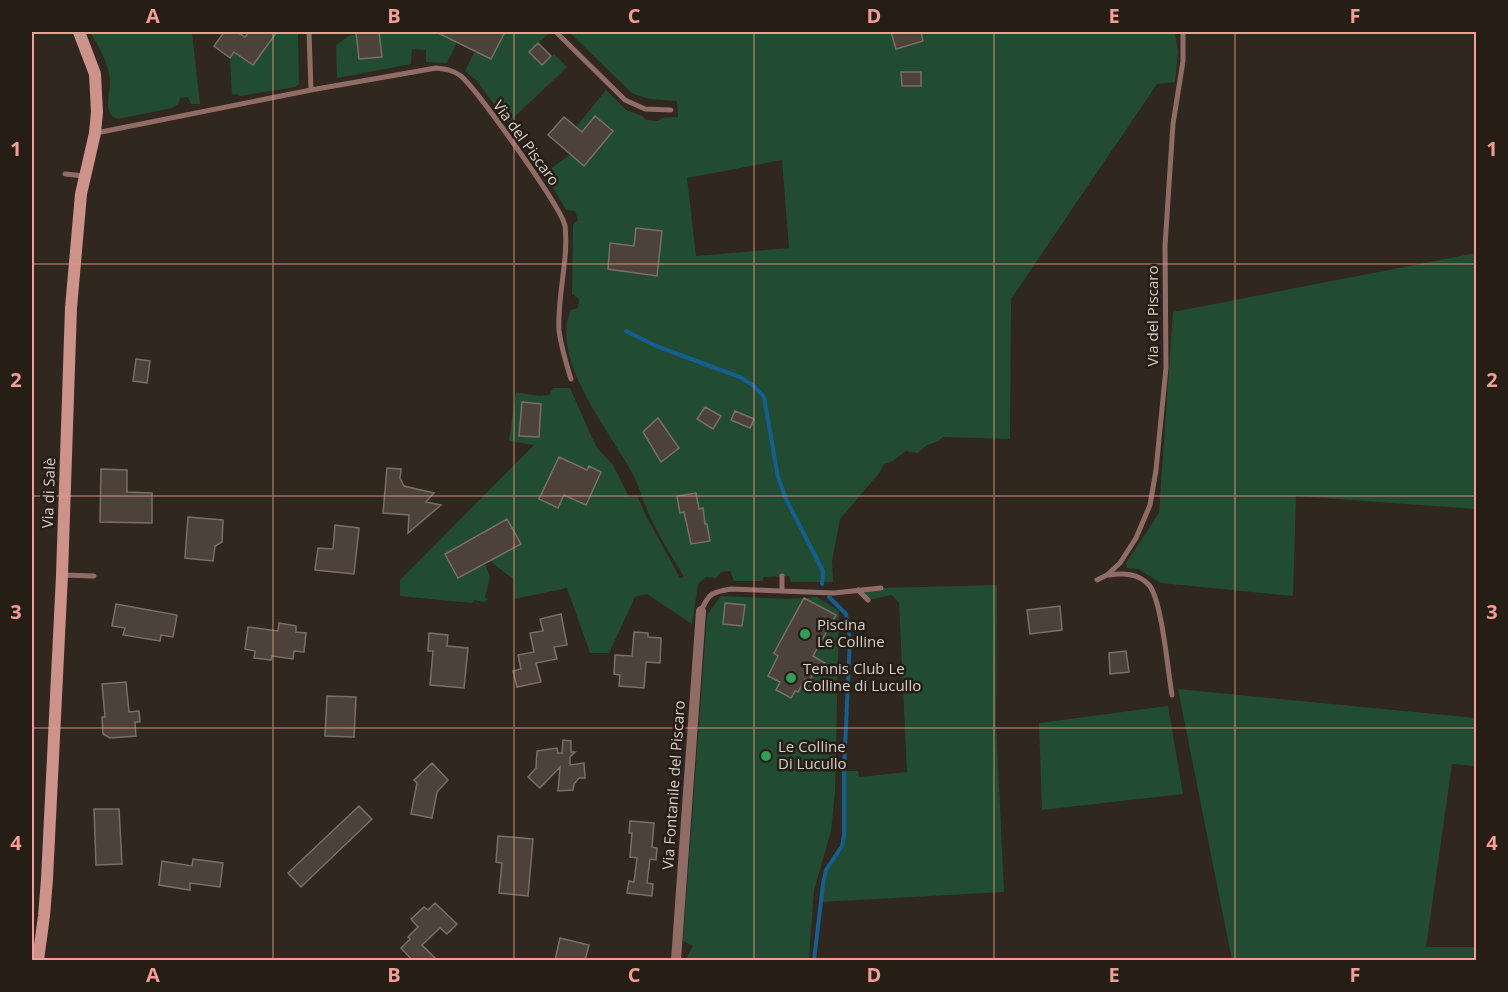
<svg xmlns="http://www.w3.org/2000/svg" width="1508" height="992" viewBox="0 0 1508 992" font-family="'Open Sans',sans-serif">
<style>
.green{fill:#214c32;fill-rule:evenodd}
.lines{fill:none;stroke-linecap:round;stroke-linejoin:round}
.stream{stroke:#145e91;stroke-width:4}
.building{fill:#4c4239;stroke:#7a6f65;stroke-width:1.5}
.service{stroke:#916c67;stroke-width:5}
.minor{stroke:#916c67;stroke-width:10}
.secondary{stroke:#cd928a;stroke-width:12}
.grid{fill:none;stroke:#f59c94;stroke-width:1.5;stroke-opacity:0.55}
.leisure-dot{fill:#2e9e5b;stroke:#261d15;stroke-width:2}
.labels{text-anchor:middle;stroke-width:5;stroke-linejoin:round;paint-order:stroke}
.street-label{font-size:15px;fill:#d6d0cb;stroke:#261d15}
.poi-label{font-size:15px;fill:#d6d0cb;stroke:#261d15;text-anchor:start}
.neatline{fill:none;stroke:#f59c94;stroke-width:2}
.grid-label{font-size:20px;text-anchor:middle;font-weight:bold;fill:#f59c94}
</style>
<rect width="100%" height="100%" fill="#30271e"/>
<path class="green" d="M90,32h102l8,72h-9l-3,-7 -8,1 -2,6 -6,4 -54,11 -5,-2c-10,-10 -2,-24 -3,-37 -2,-18 -11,-33 -20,-48z
M277,32h21l1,52 -4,3 -55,9 -3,-2 -5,1 -2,-37 4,-6 19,13z
M379,32h69l-2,4 11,6 -10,21 -21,-1v-12l-14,-1 -1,15 -74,14 -1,-33 13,-9 7,-2 3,25 22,-2z
M505,32h40l3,2 -19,18 13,13 12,-11 13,13 -59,56 -32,-43 -11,-9 10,-20 16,8z
M569,32h606l3,20 -3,30 -18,2 -146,215 -1,140 -67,-2 -4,4 -12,4 -9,8 -12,-2 -13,10 -9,3 -4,8 -40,47 -8,42 1,21h-42l-2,-6 -25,1 -2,4h-28l-4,-10 -9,1 -5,6 -10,-1 -8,7 -6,40 -45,-30 -12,3 -26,56h-19l-23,-65 -53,11v-19l-24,-19 -5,3 5,13 -5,20 3,3 -4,2 -9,-2 -3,3 -72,-7v-16l134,-135 -25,-4 7,-49 23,4 10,-1 4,-7h17l23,52 5,9 15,16 16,32 8,-2 8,19 35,64 4,-1c-12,-21 -26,-42 -36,-65 -5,-11 -8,-23 -13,-34 -21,-42 -87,-119 -64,-168l7,-2 1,-9 -7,-5 1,-69 5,-5 -3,-9 -9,-1 -20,-34 3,-6 22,-16 13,11 29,-33 -18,-16 -14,16 -5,-5 30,-37 20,20 16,6 4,4 12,1 4,-3 16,-1 -1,-16 -27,-2 -17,-5zM782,160l7,88 -93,8 -9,-78zM637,228l25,3 -5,44 -49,-6 3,-25 23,2zM522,403l19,1 -2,33 -20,-2zM658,419l21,29 -18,14 -18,-30zM559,457l28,13 2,-4 12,6 -15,33 -21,-11 -7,14 -18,-9zM696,493l3,16 4,-1 2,16h2l3,17 -24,-13 -2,-16 -4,1 -3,-17z
M1476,253v256l-180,-13 -3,100 -132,-13 -23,-14 -11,-1 -1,-5 33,-50 14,-201z
M997,585l-1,137 8,170 -184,10 6,-32 16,-24 2,-75h14l1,6 48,-5 -8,-169 -7,-8 -24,5 -10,-10 23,-2z
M721,596l66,3 30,-2 22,14 -4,181 -4,39 -17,59 -5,70h-124l8,-14 -10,-5 24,-326z
M1178,689l298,29v48l-24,-2 -26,183h50v13h-244z
M1168,706l15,88 -141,16 -3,-87z"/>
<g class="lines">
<path class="stream" d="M626,331l30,15 84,31 14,9 10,11 14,80 8,22 37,72 -1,13
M814,960l9,-76 3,-14 16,-24 2,-11v-66l6,-130 -4,-25 -17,-17"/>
</g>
<path class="building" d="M224,32h13l8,5 4,-5h28l-24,33 -19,-13 -4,6 -16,-12z
M356,32h23l3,25 -23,2z
M436,32h69l-14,27z
M891,32h30l2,9 -27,8z
M538,43l13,13 -9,9 -13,-13z
M901,72h20v14h-19z
M595,116l18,15 -29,35 -36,-31 16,-18 18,15z
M636,228l26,3 -5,45 -49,-7 2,-26 24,3z
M136,359l14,2 -3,22 -14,-2z
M522,402l19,2 -2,33 -20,-1z
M705,407l16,9 -8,13 -16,-10z
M735,411l19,8 -4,9 -19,-8z
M658,418l21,30 -18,14 -18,-30z
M559,457l28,13 2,-4 12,6 -15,33 -22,-10 -6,13 -19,-9z
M387,468l14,1 -1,9 4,8 30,7 -8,9 15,3 -33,28 1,-18 -26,-2z
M101,469l26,1v22l25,1v30l-52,-1z
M696,493l3,16 4,-1 2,16h2l3,17 -19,3 -7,-32 -4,1 -3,-17z
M188,517l35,3 -1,22 -7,4 -2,15 -28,-3z
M507,519l14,25 -63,34 -13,-24z
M335,525l24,3 -5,46 -39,-4 3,-22 15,1z
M804,598l32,17 -23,41 12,7 -7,12 -4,-3 -5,10 -4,-3 -7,13 -3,-1 -4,7 -15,-8 4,-8 -12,-6 10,-20 -4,-3z
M725,603l20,2 -3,21 -19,-2z
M116,604l61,11 -4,22 -12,-2 -1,6 -37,-6 2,-7 -13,-2z
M1060,606l2,24 -32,4 -3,-24z
M561,614l6,31 -13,2 3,12 -21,4 5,19 -24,5 -4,-16 8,-2 -3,-14 16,-3 -4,-19 13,-2 -3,-12z
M279,623l17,3v6l10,1 -2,19 -10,-1 -1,8 -21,-3 -1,4 -17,-2 1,-7 -10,-2 3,-22 30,4z
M634,632l14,1v4l13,1 -1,25 -14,-1 -2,26 -25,-2 1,-11 -6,-1 1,-19 17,1z
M429,633l19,2 -1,11 21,2 -4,40 -34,-3 3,-34h-5z
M1126,651l3,21 -19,2 -1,-21z
M126,682l3,30 10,-1 1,11h-5l1,14 -26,2 -7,-4 -1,-17h3l-3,-33z
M327,696l29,1 -2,40 -29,-1z
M563,740l8,1v11h4l-5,5v8l14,-2 1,15h-6l-5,6 -1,6 -15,1 2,-24 -20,21 -12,-11 8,-9 1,-17 20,-3 1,5h4z
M432,763l16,17 -11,12 -5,26 -21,-4 6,-31 -3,-3z
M359,806l13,13 -71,68 -13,-14z
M94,809h25l3,55 -26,1z
M630,821l24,2 -2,24 5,1 -1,12 -6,-1 -3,24 6,1 -1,12 -25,-3 2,-12 5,1 3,-24 -7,-1 2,-24h-3z
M498,836l35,3 -5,57 -29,-3 3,-30 -6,-1z
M193,859l30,4 -3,24 -30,-4v7l-31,-5 3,-24 30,5z
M435,903l22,21 -10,10 -7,-6 -18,17 15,15h-25l-11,-12 9,-9 -2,-2 10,-10 -7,-8 13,-12 4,3z
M560,938l29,7 -4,15h-30z"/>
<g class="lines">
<path class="service" d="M309,32l2,58
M556,32l69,68 20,9 26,1
M96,133l215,-43 125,-22c9,1 17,2 25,8 16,14 101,132 104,150 4,33 -8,70 -6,104 2,17 7,33 12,49
M65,174l19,2
M63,575l31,1
M1109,575c14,-2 29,-2 40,10 13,15 19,88 23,110
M782,576v15
M1097,580l10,-5 13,-12 16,-25 14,-33 6,-35 10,-102 -1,-122 8,-122 10,-63v-29
M858,590l10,10
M701,611c8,-18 11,-19 30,-22l103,4 47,-5"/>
<path class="minor" d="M676,960l25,-349"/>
<path class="secondary" d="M38,960l6,-44 3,-37 15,-304 9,-267 10,-114 14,-61 2,-21 -2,-38 -16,-42"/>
</g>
<path class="grid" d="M273,32v928M514,32v928M754,32v928M994,32v928M1235,32v928M32,264h1444M32,496h1444M32,728h1444"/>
<g class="leisure-dot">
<circle cx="805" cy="634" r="6"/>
<circle cx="791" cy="678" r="6"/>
<circle cx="766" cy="756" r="6"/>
</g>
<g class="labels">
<g class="street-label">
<text transform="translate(526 143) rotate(54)" y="5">Via del Piscaro</text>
<text transform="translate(1153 316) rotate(-90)" y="5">Via del Piscaro</text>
<text transform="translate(49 493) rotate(-88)" y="5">Via di Salè</text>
<text transform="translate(674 785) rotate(-86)" y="5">Via Fontanile del Piscaro</text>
</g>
<g class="poi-label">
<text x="817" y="630">Piscina<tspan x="817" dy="17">Le Colline</tspan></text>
<text x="803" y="674">Tennis Club Le<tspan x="803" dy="17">Colline di Lucullo</tspan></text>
<text x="778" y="752">Le Colline<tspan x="778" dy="17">Di Lucullo</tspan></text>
</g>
</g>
<rect width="1508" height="992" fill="none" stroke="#261d15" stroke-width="66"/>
<rect x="33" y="33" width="1442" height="926" class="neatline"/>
<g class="grid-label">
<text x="153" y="23">A</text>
<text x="394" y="23">B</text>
<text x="634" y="23">C</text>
<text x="874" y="23">D</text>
<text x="1114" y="23">E</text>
<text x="1355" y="23">F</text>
<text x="16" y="156">1</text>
<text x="1492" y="156">1</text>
<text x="16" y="387">2</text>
<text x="1492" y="387">2</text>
<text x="16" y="619">3</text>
<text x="1492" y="619">3</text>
<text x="16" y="850">4</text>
<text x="1492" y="850">4</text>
<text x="153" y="982">A</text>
<text x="394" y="982">B</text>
<text x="634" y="982">C</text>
<text x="874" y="982">D</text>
<text x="1114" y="982">E</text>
<text x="1355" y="982">F</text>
</g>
</svg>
